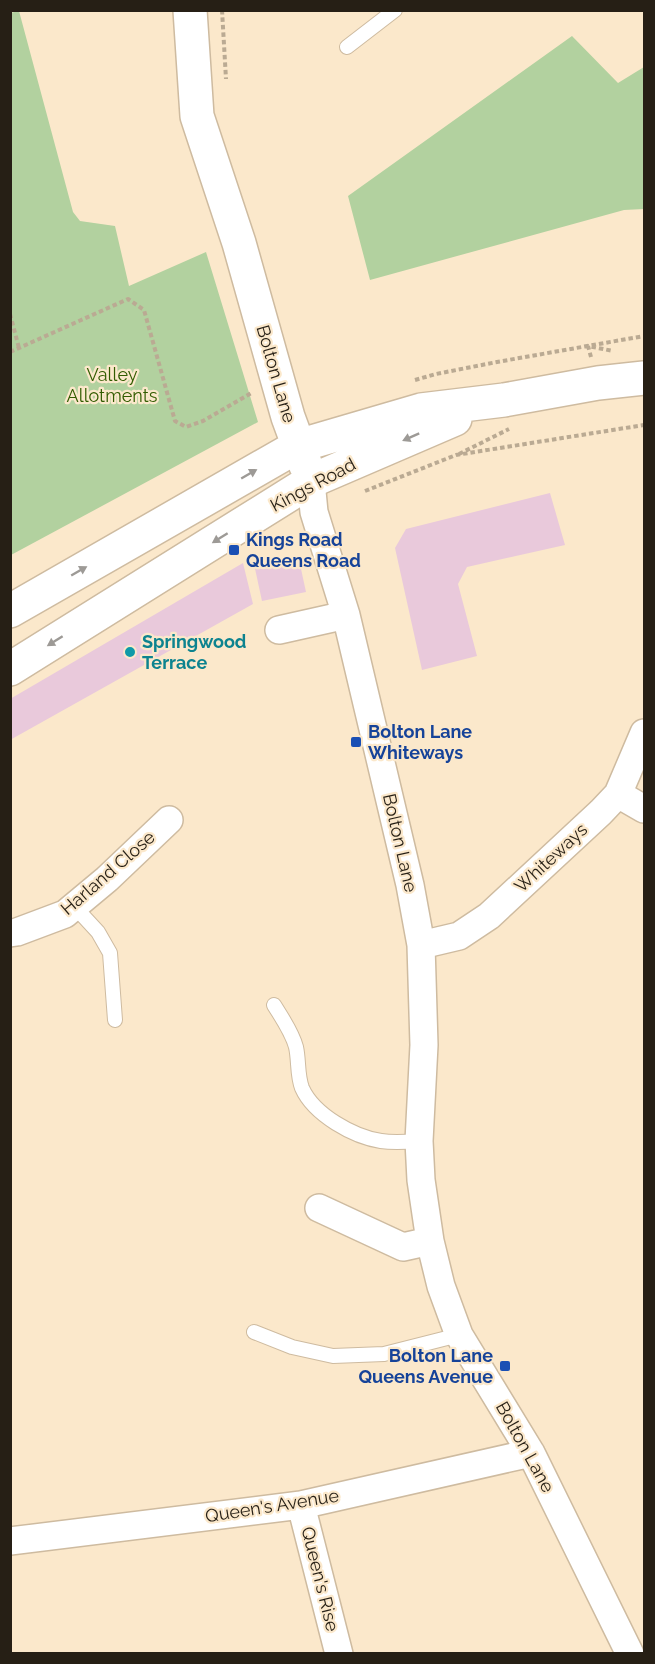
<svg xmlns="http://www.w3.org/2000/svg" width="655" height="1664" viewBox="0 0 655 1664" font-family="Raleway,sans-serif">
<style>
.green{fill:#b2d19f}
.building{fill:#e9c9db}
.lines{fill:none;stroke-linecap:round;stroke-linejoin:round}
.lane-casing{stroke:#cebba0;stroke-width:16}
.street-casing{stroke:#cebba0;stroke-width:30}
.secondary-casing{stroke:#cebba0;stroke-width:36}
.path{stroke:#baaa93;stroke-width:4;stroke-dasharray:4.5 3;stroke-linecap:butt}
.lane{stroke:#fff;stroke-width:14}
.street{stroke:#fff;stroke-width:27}
.secondary{stroke:#fff;stroke-width:33}
.oneway{fill:#9d9a96}
.transit-dot{fill:#1a4fb4;stroke:#fbe8cb;stroke-width:2}
.culture-dot{fill:#0f9aa8;stroke:#fbe8cb;stroke-width:2}
.labels{text-anchor:middle;stroke-width:4.5;stroke-linejoin:round;paint-order:stroke}
.street-label{font-size:18px;fill:#261f15;stroke:#fbe8cb}
.park-label{font-size:18px;fill:#325c00;stroke:#fbe8cb}
.transit-label{font-size:18px;font-weight:bold;fill:#164399;stroke:#fbe8cb;text-anchor:start}
.culture-label{font-size:18px;font-weight:bold;fill:#0d838f;stroke:#fbe8cb;text-anchor:start}
</style>
<rect width="100%" height="100%" fill="#fbe8cb"/>
<path class="green" d="M19,11l54,201 7,9 35,5 14,60 77,-34 52,170 -247,133 -1,-542z
M572,36l46,47 26,-16v142l-20,1 -254,70 -22,-84z"/>
<path class="building" d="M550,493l15,52 -98,22 -9,17 19,72 -55,14 -27,-122 11,-19z
M298,555l8,37 -44,9 -8,-37z
M243,563l10,41 -243,136v-41z"/>
<g class="lines">
<defs>
<path id="lane" d="M347,47l48,-37
M74,906l24,26 12,21 5,67
M274,1005c8,13 18,27 22,42 3,13 1,28 6,41 12,27 52,49 79,53 13,2 25,1 38,0
M254,1332l38,15 41,9 51,-2 75,-19"/>
<path id="street" d="M311,481l3,31 32,103 64,270 11,60 3,100 -5,96 2,39 9,61 11,45 18,49 72,118 99,201
M279,630l67,-15
M618,794l26,15
M10,933l7,-1 48,-18 42,-35 62,-59
M421,945l38,-9 30,-20 112,-104 17,-18 26,-61
M319,1208l84,39 27,-6
M301,1505l38,149
M10,1541l291,-36 230,-52"/>
<path id="secondary" d="M190,10l7,106 42,127 49,174 18,49
M10,611l288,-165 123,-36 83,-10 94,-17 46,-5
M10,669l301,-188 144,-62"/>
</defs>
<use href="#lane" class="lane-casing"/>
<use href="#street" class="street-casing"/>
<use href="#secondary" class="secondary-casing"/>
<path class="path" d="M222,10l4,69
M10,314l9,34
M10,352l118,-53 16,11 31,111 11,6 17,-6 50,-29
M591,357l-3,-11 25,5
M415,380l21,-6 61,-12 147,-26
M459,454l50,-25
M365,491l91,-36 188,-30"/>
<use href="#lane" class="lane"/>
<use href="#street" class="street"/>
<use href="#secondary" class="secondary"/>
</g>
<defs><path id="oneway-solid" d="M-6-.8H1V-3.2L6.5 0L1 3.2V.8H-6Z" transform="scale(1.5)"/></defs>
<g class="oneway">
<use href="#oneway-solid" transform="translate(411 437) rotate(156)"/>
<use href="#oneway-solid" transform="translate(249 474) rotate(-30)"/>
<use href="#oneway-solid" transform="translate(220 538) rotate(148)"/>
<use href="#oneway-solid" transform="translate(79 571) rotate(-30)"/>
<use href="#oneway-solid" transform="translate(55 641) rotate(148)"/>
</g>
<g class="transit-dot">
<rect x="228" y="544" width="12" height="12" rx="3"/>
<rect x="350" y="736" width="12" height="12" rx="3"/>
<rect x="499" y="1360" width="12" height="12" rx="3"/>
</g>
<circle class="culture-dot" cx="130" cy="652" r="6"/>
<g class="labels">
<g class="street-label">
<text transform="translate(276 374) rotate(74)" y="6">Bolton Lane</text>
<text transform="translate(313 485) rotate(-28)" y="6">Kings Road</text>
<text transform="translate(400 843) rotate(77)" y="6">Bolton Lane</text>
<text transform="translate(551 858) rotate(-43)" y="6">Whiteways</text>
<text transform="translate(108 873) rotate(-41)" y="6">Harland Close</text>
<text transform="translate(525 1447) rotate(61)" y="6">Bolton Lane</text>
<text transform="translate(272 1506) rotate(-9)" y="6">Queen's Avenue</text>
<text transform="translate(320 1579) rotate(76)" y="6">Queen's Rise</text>
</g>
<g class="park-label">
<text x="112" y="381">Valley<tspan x="112" dy="21">Allotments</tspan></text>
</g>
<g class="transit-label">
<text x="246" y="546">Kings Road<tspan x="246" dy="21">Queens Road</tspan></text>
<text x="368" y="738">Bolton Lane<tspan x="368" dy="21">Whiteways</tspan></text>
<text x="493" y="1362" text-anchor="end">Bolton Lane<tspan x="493" dy="21">Queens Avenue</tspan></text>
</g>
<g class="culture-label">
<text x="142" y="648">Springwood<tspan x="142" dy="21">Terrace</tspan></text>
</g>
</g>
<rect width="655" height="1664" fill="none" stroke="#261f15" stroke-width="24"/>
</svg>
